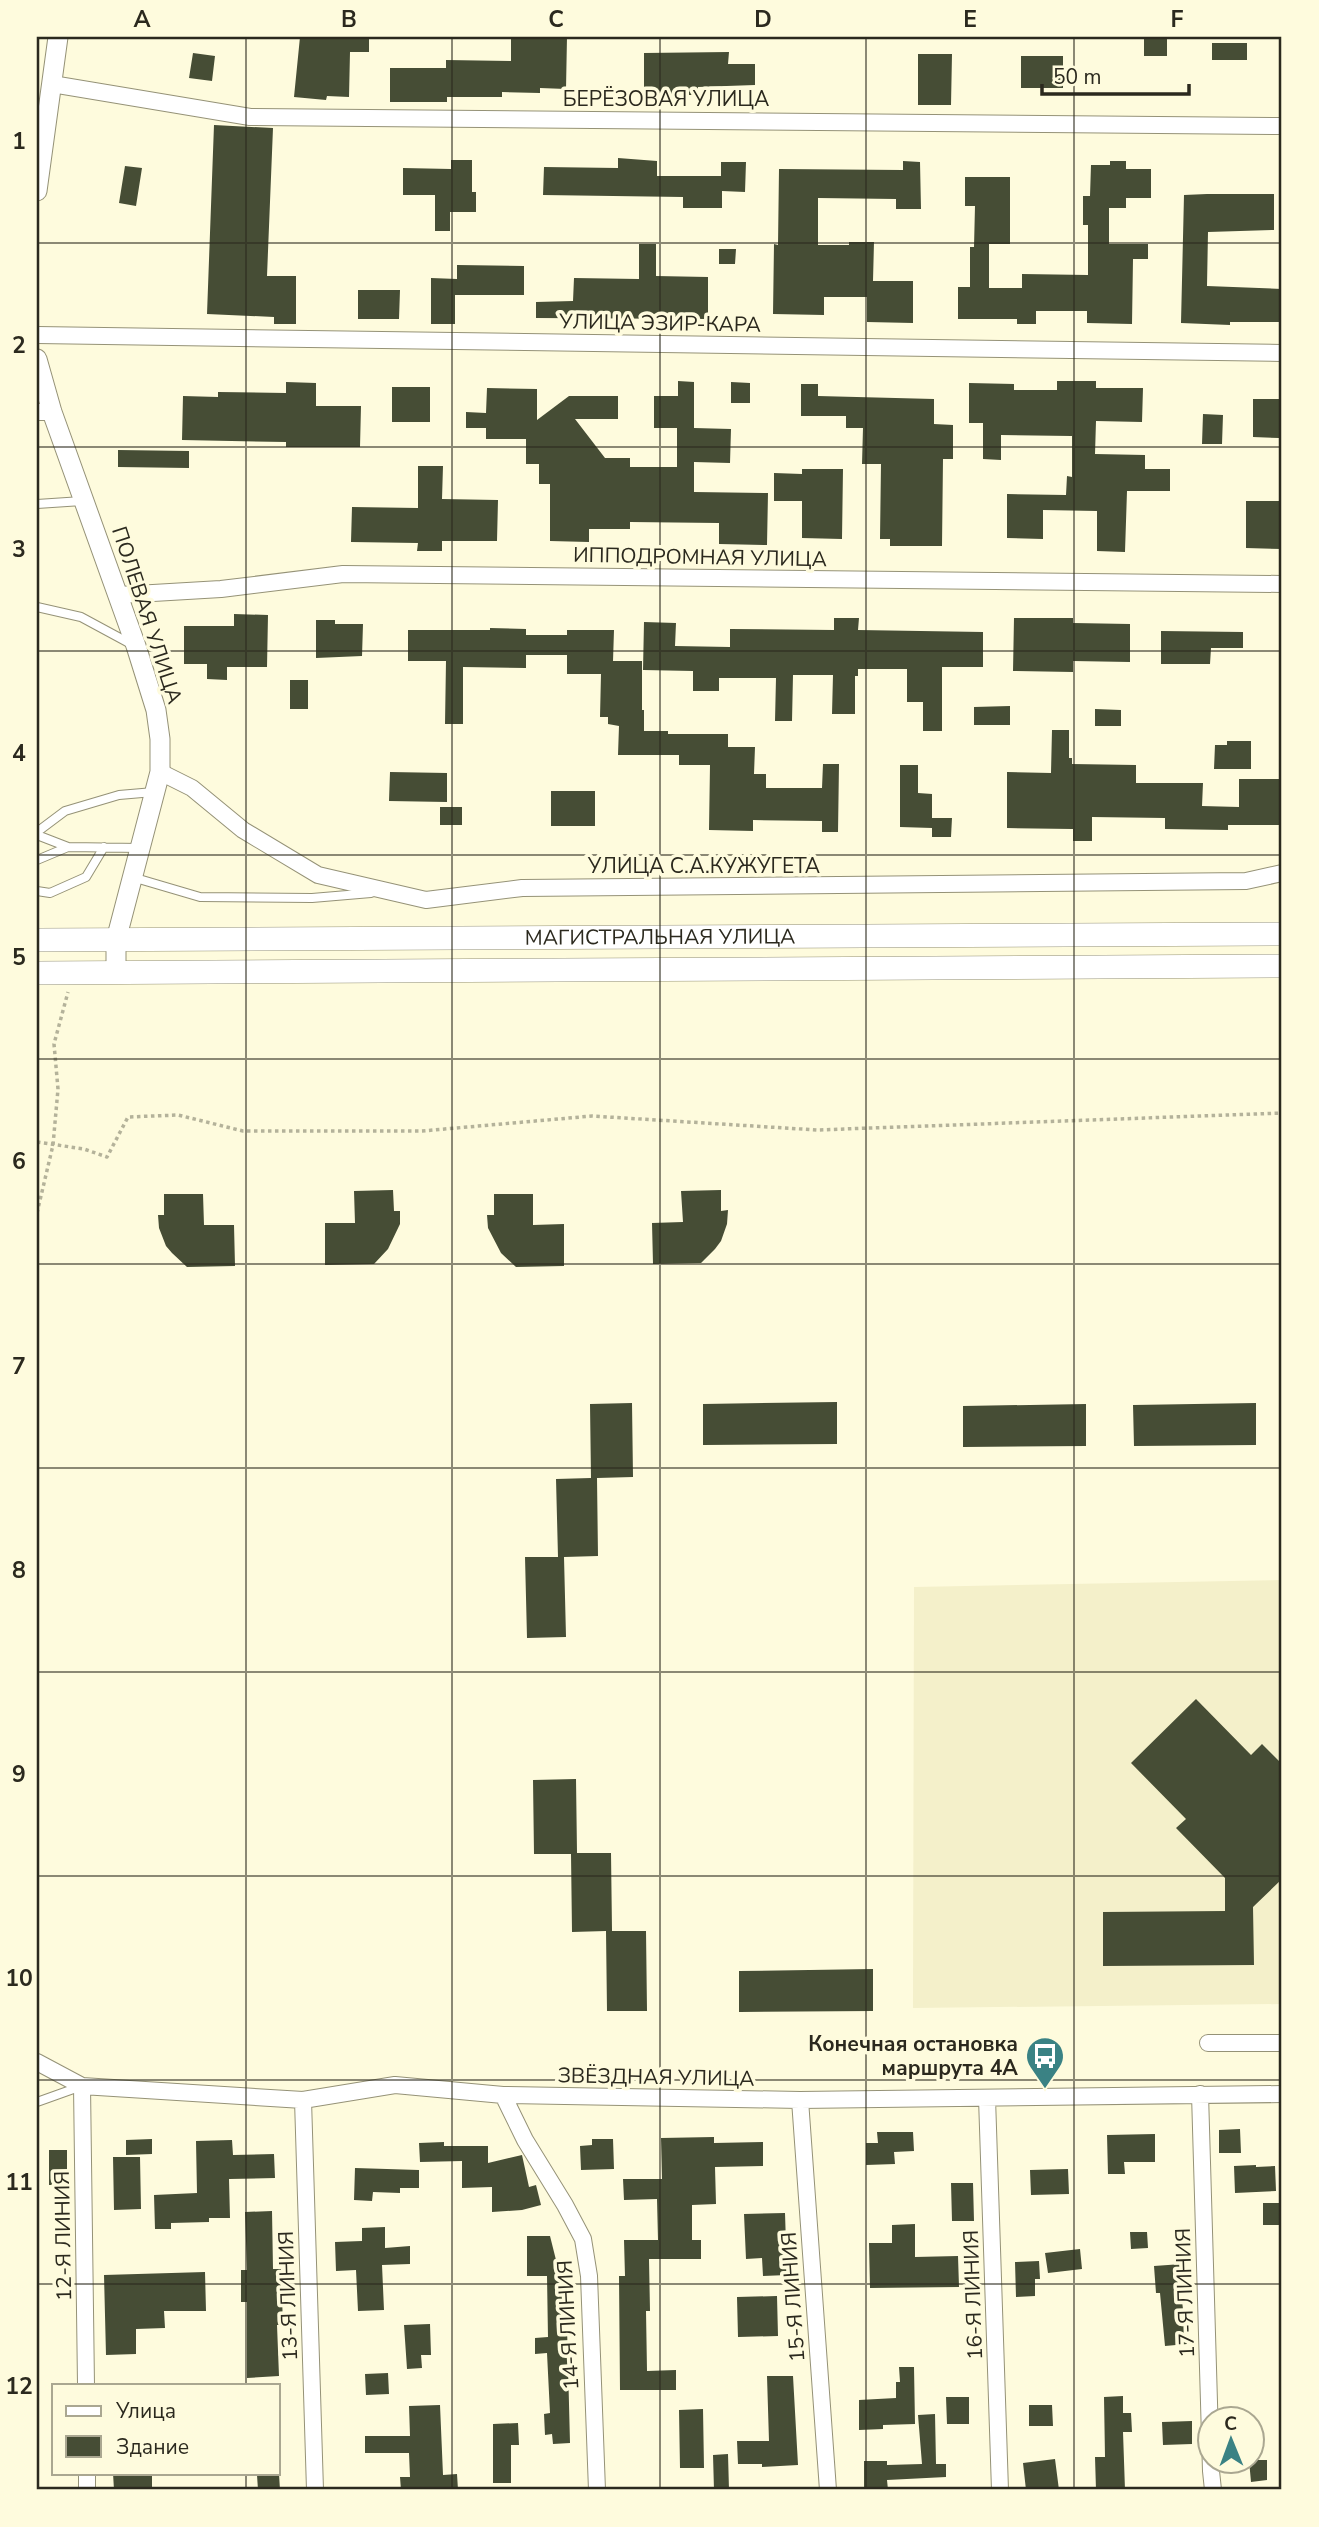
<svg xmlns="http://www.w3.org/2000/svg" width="1319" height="2527" viewBox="0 0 1319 2527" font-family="'Nunito Sans',sans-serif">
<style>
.built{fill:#f4f0ca}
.building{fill:#464d35}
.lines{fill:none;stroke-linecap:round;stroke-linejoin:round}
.service-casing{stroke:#959277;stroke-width:10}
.minor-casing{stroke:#959277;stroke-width:18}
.tertiary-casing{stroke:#959277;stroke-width:21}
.secondary-casing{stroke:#959277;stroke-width:24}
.path{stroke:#b4b29a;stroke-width:3.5;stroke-dasharray:3.5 3.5;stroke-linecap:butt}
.service{stroke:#fff;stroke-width:8}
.minor{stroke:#fff;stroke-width:16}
.tertiary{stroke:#fff;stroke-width:19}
.secondary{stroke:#fff;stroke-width:23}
.grid{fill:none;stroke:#2b291e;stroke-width:2;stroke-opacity:0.55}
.labels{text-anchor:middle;stroke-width:7;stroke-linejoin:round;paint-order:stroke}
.street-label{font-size:21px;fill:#2b291e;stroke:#fefbdd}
.poi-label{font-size:21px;font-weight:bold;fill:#2b291e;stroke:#fefbdd;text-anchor:end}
.neatline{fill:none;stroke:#2b291e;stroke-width:2.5}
.grid-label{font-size:23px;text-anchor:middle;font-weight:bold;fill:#2b291e}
</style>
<rect width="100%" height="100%" fill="#fefbdd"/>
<path class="built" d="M1282,1580v424l-369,4 1,-421z"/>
<path class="building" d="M300,37h69v15h-19l-1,45 -22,-1 -1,4 -32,-3z
M511,37h56l-1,52 -26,-1v5l-38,-1v5h-55v5h-57v-34h56v-8l65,1z
M1144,37h23v19h-23z
M1212,43h35v17h-35z
M729,52l-1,12h27v21l-57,2v8h-54v-42z
M193,53l22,3 -3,25 -23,-3z
M918,54h34l-1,51h-33z
M1021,56h42v32h-42z
M214,125l59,3 -6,148h29v48h-22v-7l-67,-3z
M618,158l39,3v15h64v-14h25l-1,30 -23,-1v17h-39v-11l-140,-2 1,-28 74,1z
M451,160h21v32h4v20h-26v19h-15v-36h-32v-27l48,1z
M903,161l17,1 1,47h-25v-10l-78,-1v47h31v-3h25l-1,39h40v42l-46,-1v-25h-43v18l-51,-1 1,-70 4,1 1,-76 124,1z
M1110,161h16v8h25v29h-25v10h-17v36h39v15h-15l-1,65 -45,-1v-12h-51v13h-19v-5h-59v-32h12v-40h4l1,-41h-10v-29h45v67h-21v44h33v-14l66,1v-50h-5v-29h7l1,-31h19z
M125,166l17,2 -6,38 -17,-3z
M1207,194h67v36l-66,2 -1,54 75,3v33h-52v3l-49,-2 3,-128z
M639,244h17v32l52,1v42l-172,-1v-16l37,-1 1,-23 65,1z
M719,249h17l-1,15h-16z
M457,265l67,1v29h-69v29h-24v-46l26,1z
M358,290h42l-1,29h-41z
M678,381l16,1v46l37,1 -1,34 -36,-1v30l74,1 -1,52 -48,-1v-21l-89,-1v7h-41v13l-39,-1v-57h-11v-20h-13v-25h-40v-11h-20v-16l20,1 1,-25 50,1v31l32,-24h49v23h-43l30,39h25v9h47v-39h-23v-32h24z
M1057,381h39v7h47l-1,34 -46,-1 -1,33 50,1v14h25v22h-43l-2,61 -28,-1v-40l-54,-1v29l-36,-1v-44l59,1 1,-19 5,1v-41l-71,-1v25l-18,-1v-36h-14v-40l45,1v6h43z
M286,382l30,1v23h45l-1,41h-74v-5l-104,-2 1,-44 35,1v-5l68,1z
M731,382l19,1v20h-19z
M801,384h17v12l116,3v25l19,1v34h-10l-1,87h-52v-7h-10l1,-75h-19l1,-36h-17v-12h-45z
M392,387h38v35h-38z
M1253,399h29v34h-3v5l-26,-1z
M1203,414l20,1 -1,29h-20z
M118,450l71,1v17l-71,-1z
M418,466h25l-1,33 56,1 -1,41h-55v10h-25l1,-8 -67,-1 1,-35 66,1z
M802,469h41l-1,70 -40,-1v-37h-28v-28l28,1z
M1246,501h36v48l-36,-1z
M234,614l34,1 -1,52h-40v13l-20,-1v-15h-23v-38h50z
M834,618h25l-1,12 125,2v35h-41v64h-19v-29h-16v-33h-49v7h-3v38h-23l1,-39h-40l-1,46h-17l1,-43h-57v13h-26v-20l-50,-1 1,-48 32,1 -1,23 55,1v-18l104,1z
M1014,618h59v5l57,1v38l-57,-1v11l-60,-1z
M316,620h19v4h28l-1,32 -46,2z
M490,628l36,1v6h41v-5h47l-1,31h29v49h2v21h24v3h60v13h27l-1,27h12v14h56l1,-24h16l-1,68h-16v-11l-69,-1v11l-44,-1 1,-65h-31v-10h-61l1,-29 -11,-2v-7h-8l1,-43h-34v-19h-41v13l-63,-1v57h-18l1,-63h-38v-31h82z
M1161,631l82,1v16h-32l-1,16h-49z
M290,680h18v29h-18z
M1010,706v19h-36v-18z
M1095,709l26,1v16h-26z
M1052,730h17v28h3v6l64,1v18h67l-1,23 37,1v-28h40v46h-51v5l-63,-1v-11l-73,-1v24h-19v-12l-66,-1v-56l44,1z
M1227,741h24v28h-37l1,-24h12z
M900,765h18v28l14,1v24h20l-1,19h-19v-9l-32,-1z
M390,772l57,1v29l-58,-1z
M551,791h44v35h-44z
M440,807h22v18h-22z
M393,1190l1,21h6v13l-12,25 -14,15 -49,1v-42h30l-1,-32z
M721,1190v21l7,-1 -1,14 -6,17 -6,8 -14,14 -48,1 -1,-41 31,-1 -2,-31z
M164,1194h39l1,31h30l1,41 -48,1 -15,-14 -6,-7 -7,-18 -1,-13h6z
M494,1194h39v31l31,-1v42l-48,1 -15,-14 -13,-25 -1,-13h7z
M837,1402v42l-134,1v-41z
M632,1403l1,74 -36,1 1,78 -34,1 2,80 -39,1 -2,-81h33l-2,-78 35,-1 -1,-74z
M1256,1403v42l-122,1 -1,-41z
M1086,1404v42l-123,1v-41z
M1196,1699l55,56 11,-11 20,20v115l-29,28 1,58 -151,1v-54l122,-1v-33l-49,-50 10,-9 -55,-56z
M576,1779l1,74h34l1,78h34l1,80h-40l-1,-80 -34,1 -1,-78h-37l-1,-74z
M873,1969v42l-134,1v-41z
M1240,2129l1,24h-22v-23z
M877,2132h36l1,19 -20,1 1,12 -29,1v-22h12z
M1155,2134v28h-31l1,12h-17l-1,-39z
M714,2137v6l49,-1v24l-48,1 1,37 -24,1v35h9v19h-52l1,52h-4l1,60 29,-1v20h-56l-1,-114h6l-1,-36h34l-1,-41 -33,1 -1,-21h39l-1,-41z
M152,2139v15l-26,1v-15z
M592,2139h21l1,30 -33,1 -1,-24 12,-1z
M232,2140l1,15 41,-1 1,24 -46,1 1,39h-21v4l-38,1v6h-16l-1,-34 43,-2 -1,-52z
M444,2142v4h44v17l34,-8 7,32 7,-2 5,20 -19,5 -30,2v-25l-30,1v-27l-42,1 -1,-19z
M49,2150h18v35h-18z
M113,2157h27l1,52 -27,1z
M1256,2165v2l19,-1 1,25 -41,2 -1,-27z
M355,2168l64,2v18h-19v5l-27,-1 -1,9 -18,-1z
M1068,2169l1,25 -38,1 -1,-25z
M951,2183h22l1,38h-22z
M1263,2203h17v22h-17z
M272,2211l1,58h8l2,56h-6l2,51 -32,2v-76h-6v-32h6l-2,-58z
M785,2213l2,62 -24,1 -1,-18 -16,1 -2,-45z
M915,2224v33l43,-1 1,31 -89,1 -1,-45h23v-18z
M385,2227v21l25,-2v18l-28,1 2,45 -26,1 -2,-41 -20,1 -1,-29 27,-1v-13z
M1130,2232h17l1,16 -17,1z
M527,2236h23l13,52h3l4,155 -17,1 -1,-10 -7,1 -1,-21 6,-1 -3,-60 -12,1v-16l13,-1 -1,-61h-20z
M1080,2249l2,20 -34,4 -3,-20z
M1039,2261l1,18h-5v17l-19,1 -1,-35z
M1182,2264l2,27 -3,1 6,52 -22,2 -5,-53h-4l-2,-27z
M205,2272l1,39h-42l1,17 -29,1v25l-30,1 -2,-80z
M777,2296l1,40 -40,1 -1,-40z
M430,2324l1,31h-10l1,13 -15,1 -3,-44z
M899,2367h15l1,57 -32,1v4l-24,1v-30l37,-2v-16h4z
M388,2373l1,21 -23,1 -1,-21z
M767,2376h26l5,89 -36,2v-3h-24l-1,-23h32z
M1123,2396v17h8l1,19h-9l2,58h-29l-1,-33h10l-1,-60z
M946,2397h23v27h-22z
M440,2405l3,70 14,-1 1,16h-57l-1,-13h10l-1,-24h-44v-17h45l-1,-30z
M1029,2405h23l1,21h-24z
M703,2409l1,59h-24l-1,-58z
M935,2414l1,50h10v13l-59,3 1,10h-24v-29h23v4l35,-1 -4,-49z
M1192,2421v23l-29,1 -1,-23z
M518,2423l1,22h-8v38h-18v-59z
M728,2454l1,36h-15l-1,-35z
M1055,2459l4,31h-33l-3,-27z
M1249,2460h18v20l-16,2z
M113,2473h39v17h-38z
M279,2474l1,16h-22l-1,-15z"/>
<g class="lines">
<defs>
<path id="service" d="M37,504l45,-3
M37,607l44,10 50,27
M37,832l28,-21 54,-16 35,-3
M37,835l31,12
M37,860l31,-13 72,1
M132,877l68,20 112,1 59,-5
M37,891l13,2 36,-16 18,-30
M37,2102l42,-15"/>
<path id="minor" d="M52,84l198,33 1032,9
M37,335l1245,18
M37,412h15
M119,595l102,-6 122,-15 939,10
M160,772l32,16 51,42 75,45 108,25 96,-12 724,-7 36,-8
M1208,2043h74
M37,2062l45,24 221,14 92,-15 108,10 297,5 482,-6
M82,2086l4,299
M1200,2094l11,377 2,19
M503,2095l22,45 40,65 18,34 6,37 8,214
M987,2098l13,392
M303,2100l12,390
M800,2100l28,390
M87,2473v17"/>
<path id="tertiary" d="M37,191l21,-154
M37,359l15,53 84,234 20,64 4,29v33l-44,168v33"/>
<g id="secondary">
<path id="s1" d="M37,940l1245,-6"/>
<path d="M37,973l1245,-7"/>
</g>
</defs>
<use href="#service" class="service-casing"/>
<use href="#minor" class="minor-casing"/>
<use href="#tertiary" class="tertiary-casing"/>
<use href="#secondary" class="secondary-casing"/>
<path class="path" d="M37,1142l47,7 23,8 21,-40 50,-2 65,16h179l170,-15 225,14 465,-17
M37,1213l16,-68 5,-56 -4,-45 14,-52"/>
<use href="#service" class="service"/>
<use href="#minor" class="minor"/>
<use href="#tertiary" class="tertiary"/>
<use href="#secondary" class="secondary"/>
</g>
<path class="grid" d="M246,37v2348M452,37v2453M660,37v2453M866,37v2453M1074,37v2453M37,243h1245M37,447h1245M37,651h1245M37,855h1245M37,1059h1245M37,1264h1245M37,1468h1245M37,1672h1245M37,1876h1245M37,2080h1245M37,2284h1245M246,2473v17"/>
<defs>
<symbol id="bus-pin" viewBox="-11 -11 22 30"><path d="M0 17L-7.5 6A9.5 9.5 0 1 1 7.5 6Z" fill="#3a8284" stroke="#fefbdd"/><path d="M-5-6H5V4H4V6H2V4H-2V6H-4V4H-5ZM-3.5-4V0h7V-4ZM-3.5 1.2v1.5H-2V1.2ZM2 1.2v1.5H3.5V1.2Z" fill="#fff"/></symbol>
</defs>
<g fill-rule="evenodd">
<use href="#bus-pin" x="1023" y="2034" width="44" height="60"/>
</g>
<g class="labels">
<g class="street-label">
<text x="666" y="106">БЕРЁЗОВАЯ УЛИЦА</text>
<text transform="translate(660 323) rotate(1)" y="7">УЛИЦА ЭЗИР-КАРА</text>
<text transform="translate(700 557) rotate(1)" y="7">ИППОДРОМНАЯ УЛИЦА</text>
<text transform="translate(147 615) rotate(72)" y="7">ПОЛЕВАЯ УЛИЦА</text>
<text x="704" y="873">УЛИЦА С.А.КУЖУГЕТА</text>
<text dy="7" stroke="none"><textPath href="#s1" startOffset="623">МАГИСТРАЛЬНАЯ УЛИЦА</textPath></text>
<text transform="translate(656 2077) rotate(1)" y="7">ЗВЁЗДНАЯ УЛИЦА</text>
<text transform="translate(63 2236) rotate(-91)" y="7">12-Я ЛИНИЯ</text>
<text transform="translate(1185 2293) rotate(-92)" y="7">17-Я ЛИНИЯ</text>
<text transform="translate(973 2295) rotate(-92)" y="7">16-Я ЛИНИЯ</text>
<text transform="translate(288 2296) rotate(-92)" y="7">13-Я ЛИНИЯ</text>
<text transform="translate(793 2297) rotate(-94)" y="7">15-Я ЛИНИЯ</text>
<text transform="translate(568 2325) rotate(-93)" y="7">14-Я ЛИНИЯ</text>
</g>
<g class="poi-label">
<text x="1018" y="2051">Конечная остановка<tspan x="1018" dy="24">маршрута 4А</tspan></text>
</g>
</g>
<rect width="1319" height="2527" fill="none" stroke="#fefbdd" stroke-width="77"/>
<rect x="52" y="2384" width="228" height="91" fill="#fefbdd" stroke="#aaa791" stroke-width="2"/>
<rect x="66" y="2406" width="35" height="10" fill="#ffffff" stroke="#aaa791" stroke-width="2"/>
<text x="116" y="2418" font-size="21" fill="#2b291e">Улица</text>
<rect x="66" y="2436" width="35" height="21" fill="#464d35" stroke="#aaa791" stroke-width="2"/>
<text x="116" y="2454" font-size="21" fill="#2b291e">Здание</text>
<g transform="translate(1231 2440) rotate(359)"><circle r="33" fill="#fefbdd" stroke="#aaa791" stroke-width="2"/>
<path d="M0-5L12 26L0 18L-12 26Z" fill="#3a8284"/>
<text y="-10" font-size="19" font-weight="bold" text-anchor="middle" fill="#2b291e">С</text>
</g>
<path d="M1042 84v10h147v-10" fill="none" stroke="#2b291e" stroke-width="3.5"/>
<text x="1053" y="84" font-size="21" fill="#2b291e" stroke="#fefbdd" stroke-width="5" paint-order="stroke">50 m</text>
<rect x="38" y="38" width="1242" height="2450" class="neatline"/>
<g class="grid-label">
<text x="142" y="27">A</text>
<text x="349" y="27">B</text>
<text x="556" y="27">C</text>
<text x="763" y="27">D</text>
<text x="970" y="27">E</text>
<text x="1177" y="27">F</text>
<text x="19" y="149">1</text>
<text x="19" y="353">2</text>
<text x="19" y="557">3</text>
<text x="19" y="761">4</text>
<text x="19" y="965">5</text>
<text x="19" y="1169">6</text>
<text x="19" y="1374">7</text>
<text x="19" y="1578">8</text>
<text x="19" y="1782">9</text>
<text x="19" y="1986">10</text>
<text x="19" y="2190">11</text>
<text x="19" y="2394">12</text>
</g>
</svg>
